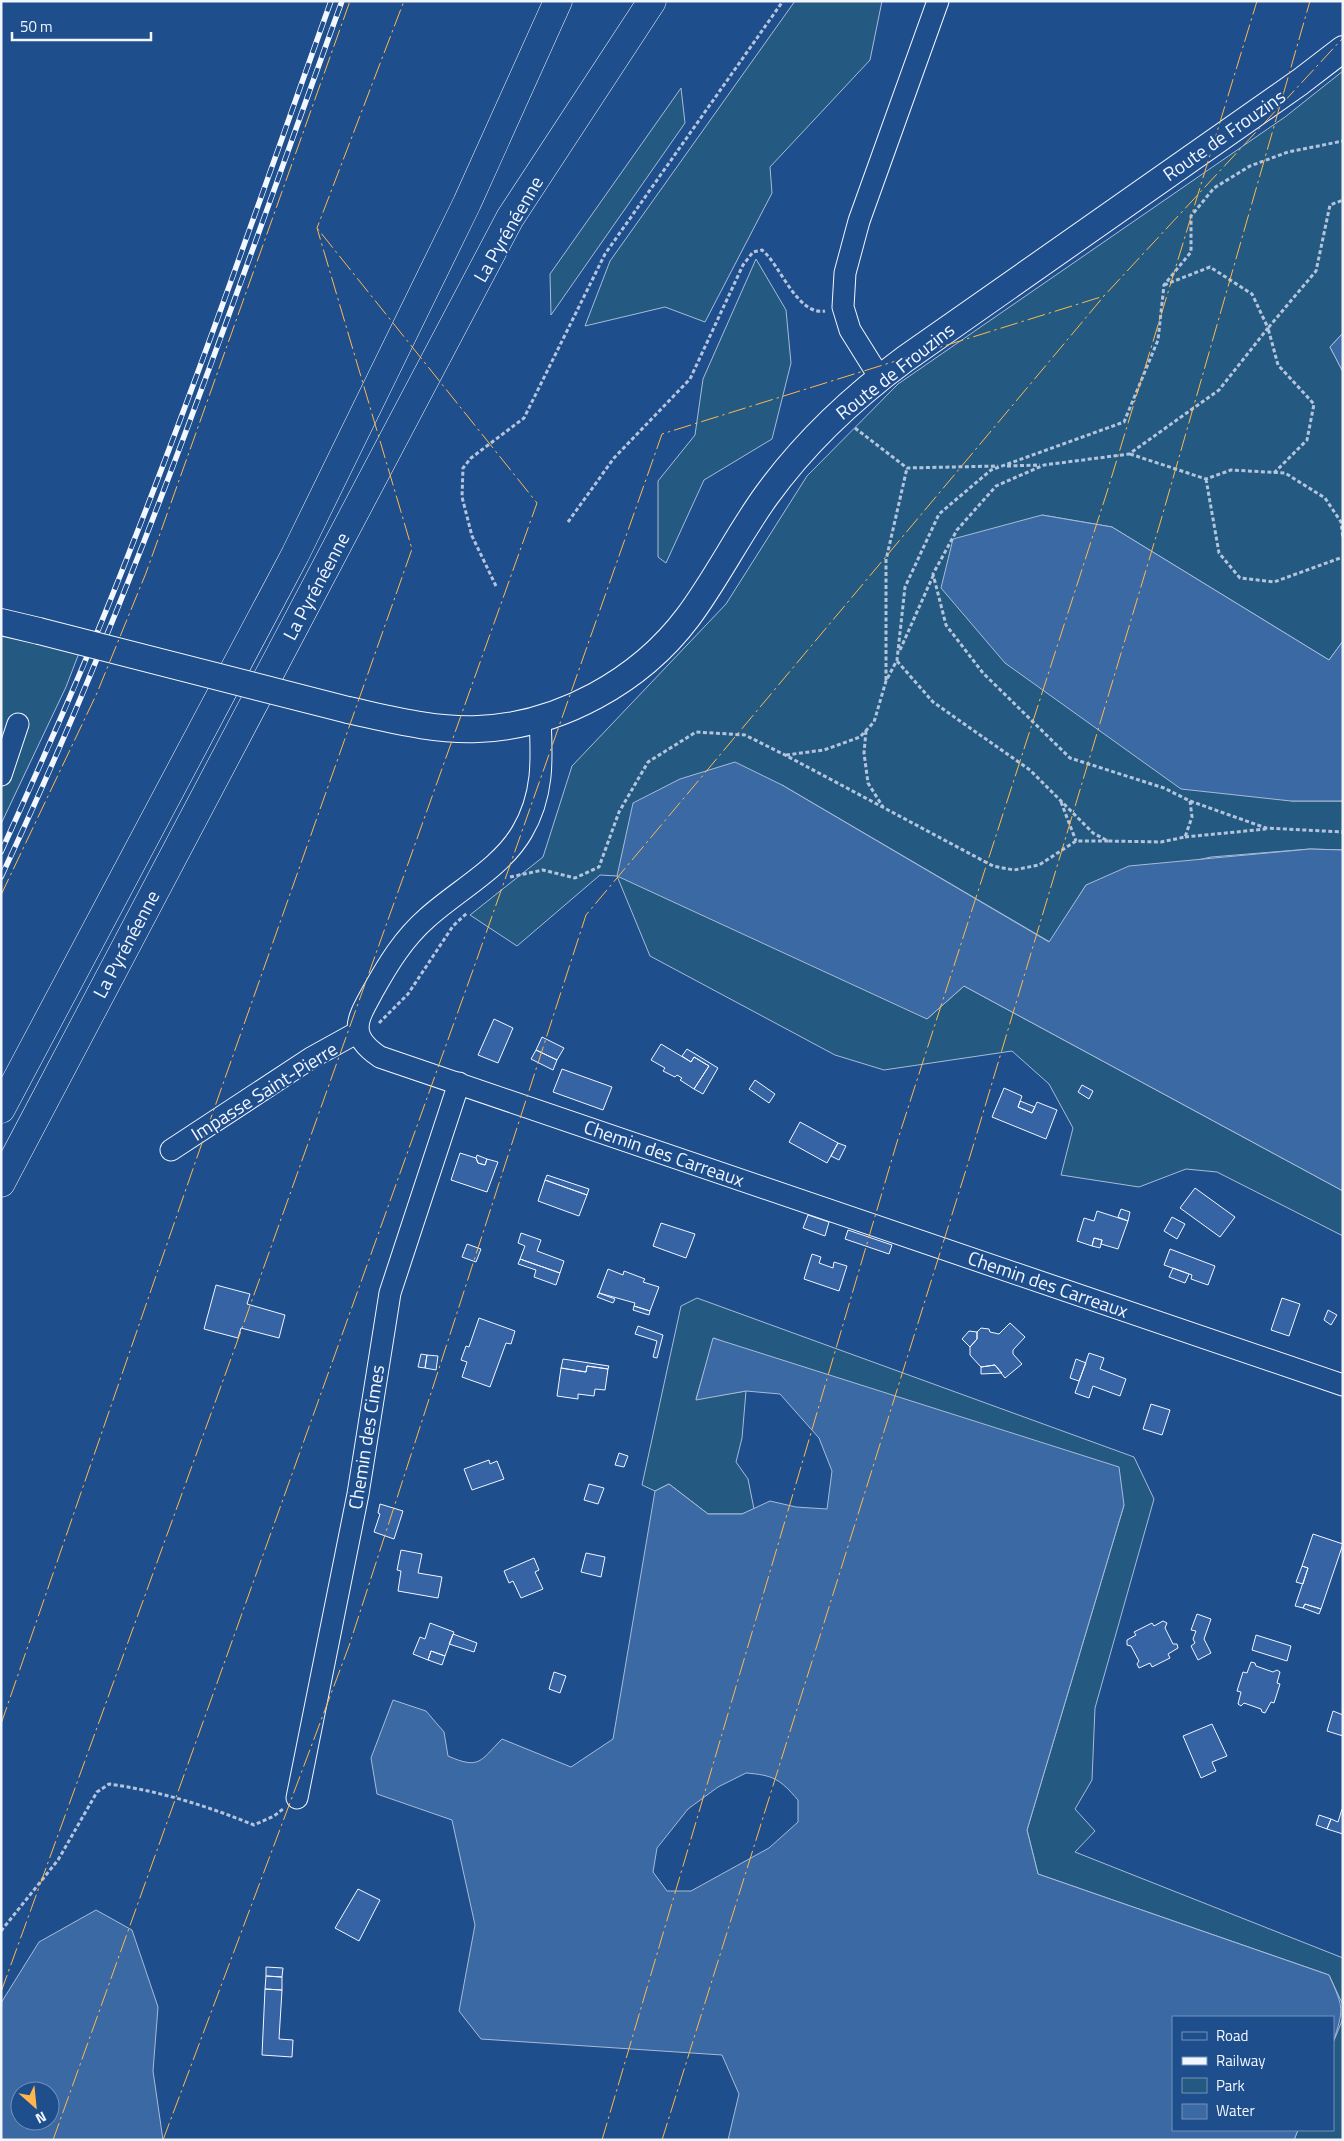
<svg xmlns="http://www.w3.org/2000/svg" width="1344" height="2141" viewBox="0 0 1344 2141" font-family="'Titillium Web',sans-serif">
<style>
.green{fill:#245a82;stroke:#a8bbd7}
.water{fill:#3b69a3;stroke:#a8bbd7;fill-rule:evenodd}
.building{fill:#3563a3;stroke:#f2f6ff}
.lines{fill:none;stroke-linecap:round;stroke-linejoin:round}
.minor-casing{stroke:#f2f6ff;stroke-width:23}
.major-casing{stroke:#f2f6ff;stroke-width:28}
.highway-casing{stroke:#f2f6ff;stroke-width:29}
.path{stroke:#b3c4dc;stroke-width:3;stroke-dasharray:4 2.5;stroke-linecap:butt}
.minor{stroke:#1f4e8c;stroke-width:21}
.major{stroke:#1f4e8c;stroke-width:26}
.highway{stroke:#1f4e8c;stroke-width:28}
.rail-casing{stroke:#f2f6ff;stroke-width:5.5}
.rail{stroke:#1f4e8c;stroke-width:4;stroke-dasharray:11;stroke-linecap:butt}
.major-bridge-casing{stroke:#f2f6ff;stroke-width:28;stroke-linecap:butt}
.major-bridge{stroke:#1f4e8c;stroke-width:26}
.power{stroke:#ffb74d;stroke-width:1;stroke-dasharray:18 4 2.5 4;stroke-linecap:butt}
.labels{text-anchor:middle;stroke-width:4;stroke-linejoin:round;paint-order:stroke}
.street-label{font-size:19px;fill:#f2f6ff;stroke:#1f4e8c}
</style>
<rect width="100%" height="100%" fill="#1f4e8c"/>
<path class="green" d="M795,1h87l-12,59 -100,107 2,26 -67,129 -40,-15 -80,19 25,-65z
M1343,71v262l-13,14 13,25v269l-14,19 -217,-133 -70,-12 249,286h52v49l-33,-1 -99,8 -125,28 -36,57 -268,-157 145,234 37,-33 379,205v45l-126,-64 -31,-3 -47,18 -78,-12 12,-47 -24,-44 -37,-33 -128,19 -49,-15 -185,-99 -33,-80 -17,-1 -83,71 -47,-31 73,-58 29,-91 154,-162 81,-128 91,-92 387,-267z
M681,88l4,35 -134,192 -1,-41z
M756,259l30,51 5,53 -19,76 -68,41 -38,83 -8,-6v-76l37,-46 8,-56z
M1,634l78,19 -13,34 -65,137z
M697,1298l437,159 20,42 -59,209 -3,72 -17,29 20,22 -20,21 268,106v47l-14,-30 -291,-101 -11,-44 97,-325 -410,-167 -18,61 50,-8 -4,47 -6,24 12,17 6,30 -12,5h-34l-39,-30 -14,7 -13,-6 39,-179z
M1343,2018v122h-49l4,-10h35v-87z"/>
<path class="water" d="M1343,333v39l-13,-25z
M1042,515l70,12 217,133 14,-19v160h-52l-110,-12 -176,-126 -64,-75 12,-49z
M735,762l47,23 267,157 37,-57 43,-19 181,-17 33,1v341l-379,-205 -37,33 -310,-143 16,-73 47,-24z
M713,1338l406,129 5,38 -97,325 11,44 291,101c15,34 15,33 4,68v-26h-160v113h125l-4,10h-566l11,-46 -17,-39 -241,-16 -22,-28 16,-86 -23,-105 -75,-26 -6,-36 22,-58 33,11 18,21 4,24c32,14 32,5 54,-17l69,28 42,-28 42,-248 14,-7 39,30h34l28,-13 26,6 31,2 5,-38 -13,-33 -39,-44 -34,-3 -50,9zM746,1773c27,2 34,6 52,27v22l-29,26 -78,43h-24l-14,-19 4,-24 31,-39 30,-22z
M96,1910l36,20 26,77 -5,64 10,69h-162v-137l38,-61zM20,2091h30v30h-30z"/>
<path class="building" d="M494,1019l19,9 -15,35 -20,-8z
M542,1037l22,11 -7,12 -21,-10z
M661,1044l30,18 3,-5 15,9 -15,23 -14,-9 2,-2 -5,-3 -2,2 -12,-6 2,-3 -14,-8z
M687,1049l31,19 -15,26 -9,-5 15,-23 -15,-9 -3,5 -9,-6z
M536,1050l21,10 -4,10 -22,-11z
M562,1069l50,18 -9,23 -50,-18z
M755,1080l20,14 -6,9 -20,-14z
M1082,1085l11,6 -4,8 -11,-7z
M1004,1088l18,8 -4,11 14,6 5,-11 20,8 -11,29 -54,-22z
M1020,1101l15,6 -3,6 -14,-6z
M800,1122l38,21 -11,20 -38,-21z
M838,1143l8,3 -7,14 -8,-4z
M460,1153l16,5 2,5 7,2 2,-6 11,3 -11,30 -36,-12z
M477,1155l10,4 -2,6 -7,-2 -2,-5z
M547,1175l42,14 -2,6 -42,-15z
M545,1180l42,15 -8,21 -41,-15z
M1195,1188l40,29 -15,20 -40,-29z
M1121,1209l9,3 -2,9 -10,-4z
M1097,1211l31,10 -10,28 -17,-5 1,-4 -8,-2 -2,8 -15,-5 7,-23 10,3z
M808,1215l21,7 -4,14 -22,-8z
M1172,1217l13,7 -8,15 -13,-8z
M661,1223l34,11 -9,24 -33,-12z
M848,1230l44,15 -3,9 -44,-15z
M521,1233l20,7 -4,11 27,10 -4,12 -40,-14 5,-13 -7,-3z
M1094,1238l8,2 -2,8 -8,-2z
M467,1244l14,5 -5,13 -14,-5z
M1170,1249l45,17 -7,19 -17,-6 1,-4 -28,-10z
M812,1254l9,3 -2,6 14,5 1,-6 13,4 -8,25 -35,-12z
M520,1259l40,14 -4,12 -22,-8 2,-7 -18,-6z
M1173,1268l16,6 -4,9 -16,-6z
M608,1269l15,6 1,-4 21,8 -2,3 16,5 -9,24 -16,-5 1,-3 -36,-10z
M216,1285l34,9 -3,10 38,11 -6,23 -38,-10 -3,10 -34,-9z
M599,1293l16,6 -2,4 -16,-6z
M1282,1298l18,6 -11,32 -18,-6z
M634,1306l16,5 -1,4 -16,-5z
M1328,1310l9,5 -6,10 -7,-5z
M479,1318l36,13 -4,13 -5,-1 -16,44 -28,-10 5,-15 -6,-2 5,-14 3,1z
M1010,1323l15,14 -12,13v4l9,10 -17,14 -10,-13 -14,2 -11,-12v-8l7,-8v-7l4,-4 8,1 1,3 9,2z
M638,1326l25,9 -6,23 -4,-1 4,-16 -22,-7z
M969,1331l8,1v7l-7,8 -8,-8z
M1089,1353l15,5 -4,11 26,10 -6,17 -27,-10 -4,12 -14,-5z
M421,1354l6,1 -2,13 -7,-1z
M427,1355l11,1 -2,14 -11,-2z
M563,1359l46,7 -1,3 -21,-3 -1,6 -25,-4z
M1076,1359l10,4 -7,18 -9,-3z
M995,1365l7,8 -21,1v-7z
M587,1366l21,3 -3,21 -10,-1 -1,7 -16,-2v5l-21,-3 4,-28 25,4z
M1151,1404l19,6 -8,25 -19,-6z
M619,1453l9,3 -4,11 -9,-2z
M489,1460l1,4 7,-3 7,18 -32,11 -8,-21z
M589,1484l15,4 -6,16 -14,-4z
M380,1504l23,7 -9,28 -20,-7 6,-18 -2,-1z
M1313,1534l30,10 -22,65 -16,-5 -2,4 -8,-2 13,-38 -6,-2z
M401,1550l21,4 -4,19 24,4 -4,21 -40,-7 3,-20 -4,-1z
M586,1553l19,4 -4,20 -20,-5z
M534,1558l5,12 -4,2 8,17 -22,9 -8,-17 -4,2 -5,-12z
M1302,1566l6,2 -5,16 -7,-2z
M1305,1604l16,5 -2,5 -16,-6z
M1197,1614l14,5 -7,20 7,14 -13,7 -7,-14 4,-3 -2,-4 3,-8 -5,-1z
M1163,1621l4,2 -2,5 8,16h4l1,4 -10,6 2,4 -18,9 -2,-4 -11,5 -2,-4 2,-3 -8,-15 -4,-1v-5l9,-5 -2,-3 18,-9 2,3z
M430,1623l24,9 -9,24 -14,-5 -3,9 -15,-6 7,-17 5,2z
M453,1634l24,9 -3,9 -25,-8z
M1256,1635l35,11 -4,15 -35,-11z
M431,1651l14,5 -3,9 -14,-5z
M1251,1662l4,1 1,3 17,6 4,-2 3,2 -3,11 3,1 -6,19 -3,-1 -6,11 -3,-1 -1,-3 -17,-6 -3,3 -3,-2 3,-12 -4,-1 6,-19 4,1z
M554,1672l12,4 -6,17 -11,-4z
M1333,1711l10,4v21l-16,-5z
M1212,1724l15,32 -15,6 4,9 -15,7 -18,-42z
M1342,1809h1v25l-16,-5 4,-10 7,3z
M1319,1815l12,4 -4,10 -11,-4z
M358,1889l22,11 -21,41 -24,-13z
M266,1967l17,1 -1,9 -16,-1z
M266,1976l16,1v13l-17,-1z
M265,1989l17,1 -3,49 14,1 -1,17 -30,-2z"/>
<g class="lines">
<defs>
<path id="minor" d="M880,378l-30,-48 -7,-23 2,-34 14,-52 79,-220
M540,718c2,41 4,77 -18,114 -21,36 -64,58 -95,86 -23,20 -39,46 -54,73 -16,29 -26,44 7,66l963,328
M1,775l17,-51
M171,1150l140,-92 47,-26
M297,1798l61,-304 32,-201 69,-210"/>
<path id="major" d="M1,622l38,9
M348,710c42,9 86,21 130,19 81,-3 162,-48 210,-112 29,-39 50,-82 78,-121 39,-54 86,-98 139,-137l395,-277 43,-33"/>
<path id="highway" d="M1,1109l294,-554 172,-352 91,-202
M1,1183l509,-965 142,-217"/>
</defs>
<use href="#minor" class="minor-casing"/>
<use href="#major" class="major-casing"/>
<use href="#highway" class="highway-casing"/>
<path class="path" d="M1164,285l46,-18 42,27 16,34 -49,62 -90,64 -85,11 -48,21 -39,44 -24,44 13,51 37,48 87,85 94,30 26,13 76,27 77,4
M855,428l52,40 91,-2
M1130,454l76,25 25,-9 54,3 40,25 16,24 2,16
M1007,466l33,-1
M1274,473l33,-33 7,-36 -36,-39 -10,-37 48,-57 14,-66 13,-5
M1206,479l13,74 21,25 34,4 69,-25
M568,522l46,-64 76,-79 53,-114 10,-13 9,-2c18,14 35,66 63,61
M496,586l-24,-50 -10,-39 1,-29 8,-10 53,-40 81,-164 178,-253
M900,650l33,-74
M897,661l36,41 97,68 63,63 15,8 53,1 24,-5 7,-20 -2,-16
M886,680v-120l21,-92
M866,731l-2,22 4,30 15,24
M786,755l38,-5 36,-13 14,-15 12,-41 11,-21 8,-73 34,-73 52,-44 133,-48 34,-82 6,-55 27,-33v-36l23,-28 36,-22 38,-14 55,-11
M1061,802l15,39
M1185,837l81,-8
M510,877l33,-7 32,8 24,-11 20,-55 29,-50 48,-30 49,3 40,20 208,111 21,4 25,-5 37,-24h32
M379,1023l29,-29 45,-68 14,-13
M1,1931l57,-71 39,-68 12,-8c51,7 98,22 145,41l20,-9 9,-7"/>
<use href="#minor" class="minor"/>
<use href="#major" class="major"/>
<use href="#highway" class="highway"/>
<defs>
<path id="rail" d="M1,852c45,-99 89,-198 128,-299 72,-182 136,-368 202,-552
M1,877c134,-284 234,-581 341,-876"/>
</defs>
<use href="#rail" class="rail-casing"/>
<use href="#rail" class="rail"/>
<defs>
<path id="major-bridge" d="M39,631l309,79"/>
</defs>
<use href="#major-bridge" class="major-bridge-casing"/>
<use href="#major-bridge" class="major-bridge"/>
<path class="power" d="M1,895l96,-202 49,-120 204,-572
M1,1724l194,-561 217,-614 -95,-321 87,-227
M1,1992l240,-661 296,-828 -220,-275
M53,2140l425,-1184 184,-522 442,-138
M163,2140l186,-494 237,-731 518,-619 239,-258
M602,2140l295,-998 210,-650 150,-491
M662,2140l303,-967 196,-653 149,-519"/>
</g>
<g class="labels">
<g class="street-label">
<text transform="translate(1224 135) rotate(-35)" y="7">Route de Frouzins</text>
<text transform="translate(508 229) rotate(-60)" y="7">La Pyrénéenne</text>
<text transform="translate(895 371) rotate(-38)" y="7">Route de Frouzins</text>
<text transform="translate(316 586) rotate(-62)" y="7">La Pyrénéenne</text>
<text transform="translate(126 944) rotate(-62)" y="7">La Pyrénéenne</text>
<text transform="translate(264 1091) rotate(-32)" y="7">Impasse Saint-Pierre</text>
<text transform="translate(664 1153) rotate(19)" y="7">Chemin des Carreaux</text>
<text transform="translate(1048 1284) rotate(19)" y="7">Chemin des Carreaux</text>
<text transform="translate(366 1437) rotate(-81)" y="7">Chemin des Cimes</text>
</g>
</g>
<rect width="1344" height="2141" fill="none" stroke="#f2f6ff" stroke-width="5"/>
<rect x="1172" y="2016" width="162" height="115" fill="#1f4e8c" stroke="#7391ba"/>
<rect x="1182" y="2032" width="25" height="8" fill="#1f4e8c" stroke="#7391ba"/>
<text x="1216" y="2041" font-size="15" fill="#f2f6ff">Road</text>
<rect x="1182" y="2057" width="25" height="8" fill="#f2f6ff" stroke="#7391ba"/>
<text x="1216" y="2066" font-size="15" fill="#f2f6ff">Railway</text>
<rect x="1182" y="2078" width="25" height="15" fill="#245a82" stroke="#7391ba"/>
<text x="1216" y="2091" font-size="15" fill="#f2f6ff">Park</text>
<rect x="1182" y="2104" width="25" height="15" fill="#3b69a3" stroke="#7391ba"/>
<text x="1216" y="2116" font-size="15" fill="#f2f6ff">Water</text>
<g transform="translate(35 2106) rotate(153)"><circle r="24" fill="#1f4e8c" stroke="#7391ba"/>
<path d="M0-4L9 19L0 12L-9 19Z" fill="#ffb74d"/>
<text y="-8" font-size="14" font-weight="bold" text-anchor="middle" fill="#f2f6ff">N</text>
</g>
<path d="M12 32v8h139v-8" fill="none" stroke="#f2f6ff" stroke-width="2.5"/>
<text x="20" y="32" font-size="15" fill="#f2f6ff" stroke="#1f4e8c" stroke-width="4" paint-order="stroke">50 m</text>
</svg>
